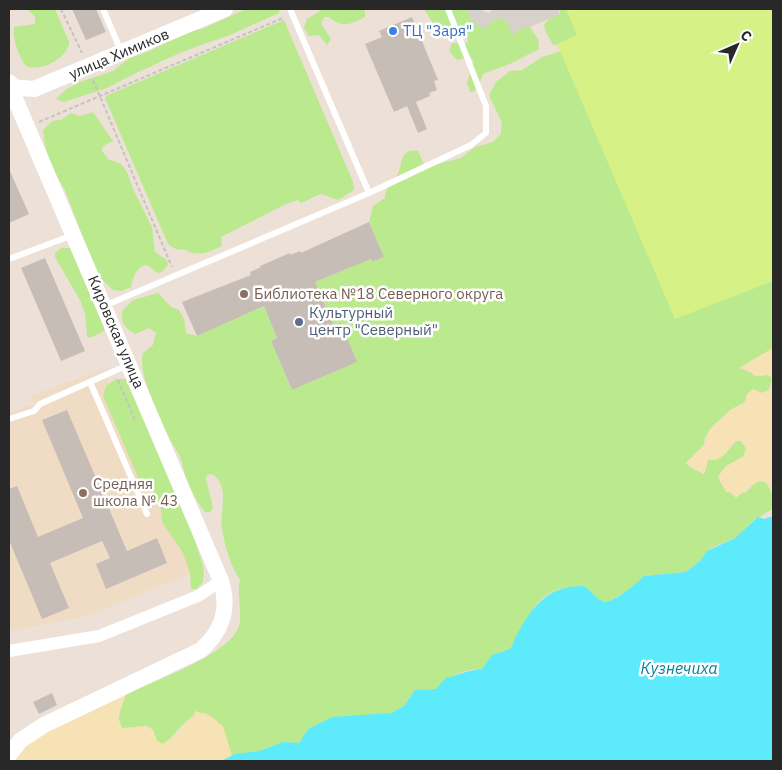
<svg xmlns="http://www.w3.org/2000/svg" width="782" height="770" viewBox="0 0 782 770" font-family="'IBM Plex Sans',sans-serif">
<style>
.education{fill:#f0dbc4}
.green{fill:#bbe98d}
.sand{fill:#f6e2b5}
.pitch{fill:#d6f287}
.plaza{fill:#d7d1cb}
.water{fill:#5deafb}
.building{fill:#c7bdb7}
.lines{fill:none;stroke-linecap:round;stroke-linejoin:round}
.path{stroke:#c3c3c3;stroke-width:2;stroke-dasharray:4 2.5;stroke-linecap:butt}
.service{stroke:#fff;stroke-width:6}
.minor{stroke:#fff;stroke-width:12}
.tertiary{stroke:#fff;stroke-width:16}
.secondary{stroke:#fff;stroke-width:19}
.shop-dot{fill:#3f7fe0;stroke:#fff;stroke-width:2}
.education-dot{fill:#8d6e63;stroke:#fff;stroke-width:2}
.service-dot{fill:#5c6f8a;stroke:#fff;stroke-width:2}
.labels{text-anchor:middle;stroke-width:5;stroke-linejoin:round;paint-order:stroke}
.shop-label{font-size:15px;fill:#366cbe;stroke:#fff;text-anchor:start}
.street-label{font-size:15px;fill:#282828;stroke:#fff}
.education-label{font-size:15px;fill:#785e54;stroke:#fff;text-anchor:start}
.service-label{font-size:15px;fill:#4e5e75;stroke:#fff;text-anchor:start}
.water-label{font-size:16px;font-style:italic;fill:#017f9c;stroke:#fff}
</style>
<rect width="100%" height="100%" fill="#ece0d7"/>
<path class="education" d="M103,369l89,204 -105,43 -78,15v-218l25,-9 -3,-8z"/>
<path class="green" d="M26,9h29l14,33c0,16 -31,32 -44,23 -6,-9 -13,-27 -11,-38l21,-3v-8z
M246,9h33v4l-49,22 -48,17 -50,23 -25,13 -43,14 -8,-3 9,-9 15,-8 33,-11 15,-12 24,-9 26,-15 26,-7z
M323,9h42v8c-14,7 -23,12 -36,0h-5l-3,7 10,15 -4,6 -8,-10 -10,1 -5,-8 3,-9z
M424,9h43c2,9 10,16 18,20l8,-9 9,-2 8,6v4l9,3 4,-4h7l8,12 1,10 -27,14 -29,11 -5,14 -5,4h-3l-3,-9 7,-22 -4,-4 -13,3 -8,-9 3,-8h16l-1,-11 -6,-7 -13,6h-10z
M560,9h60l153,141v198l-33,20 19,8 9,-1 4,3 -3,12 -8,3 -4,-3 -10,4 -2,8 -11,6 -19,16 -10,13 -1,8 -18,18 18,11 4,-14h8l8,-5 12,-14h5l5,7 -2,8 -19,11 -7,10 6,11 21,5 11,-11 9,-1 8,13v15l-18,10 -20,19 -24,10 -11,13 -14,11 -42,4c-6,7 -33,29 -42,25 -7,-3 -13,-11 -19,-15 -52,1 -50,30 -73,63l-18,6 -10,14c-16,0 -36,7 -45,20l-22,1 -11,16 -13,7 -63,6 -20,10 -9,14 -16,-1 -24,9 -27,5 -7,-21 -20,-22c-17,-2 -29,23 -42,31l-6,-3 -4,-11 -6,-4 -25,2c-8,-10 1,-22 4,-34 26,-12 105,-40 113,-68 4,-16 -3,-31 1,-46 -10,-15 -15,-34 -18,-51 -3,-18 9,-43 -10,-55l-5,1 -1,4 7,29 -3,4h-5c-9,-10 -15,-25 -20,-37 -2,-7 -3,-16 -7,-22 -12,-19 -42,-79 -35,-100l10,-8 3,-12 -7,-5 -13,6c-10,-4 -16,-12 -14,-23l11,-11 25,-7 13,14 8,3 5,9 2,14 11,3 67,-30 13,32 -6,3 21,49 65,-28 -16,-38 -7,2 -19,-44 56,-23 1,3 12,-5 -15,-35 4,-16 12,-8c0,-11 8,-15 13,-24 3,-6 3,-15 6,-19 4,-5 9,-5 14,-4l6,13 6,2 31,-8 14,-11 18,-5 8,-8 1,-11 -13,-28 7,-13 14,-11 12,-1 20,-13 23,-7 2,-7 -14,2 -7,-13 -2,-7 5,-6 11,-5z
M284,20l69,162 1,8 -16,10 -17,-6 -20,9 -3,-3 -12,4 -65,33 1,9c-12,6 -25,12 -38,3 -6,2 -11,-1 -16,-5l-63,-146 3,-3z
M93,112l20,29 -10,5 -1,5 6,8 13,5 6,8 6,17 19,38 3,25 12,8 1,5 -6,7 -4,1 -11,-8c-11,1 -14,13 -16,22l-9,4 -9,-1 -16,-15 -32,-85 -13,-22 -7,-22 -2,-16 9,-9 9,-1 10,-7 9,3z
M61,248h10l34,79 -1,4 -14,7 -3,-2 -2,-22 -4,-12 -26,-45v-4z
M116,379h10l66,152 12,38 -1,13 -6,7h-6l-1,-16 -7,-20 -21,-31 -1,-14 -7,-15 -16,-16 -35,-81 3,-10z"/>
<path class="sand" d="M773,348v146l-3,-3 -2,-8 -8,-2 -10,5 -14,12 -5,-5 -5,-1 -8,-15 7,-10 19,-11 2,-8 -5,-7h-5l-12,14 -8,5h-8l-4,14 -11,-5 -7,-6 18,-18 5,-15 21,-20 15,-8 2,-8 6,-5 8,4 8,-3 3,-12 -4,-3 -13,1 -7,-6 -9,-2z
M126,694l-8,23 4,11c14,2 17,-6 31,2l4,11 6,3c12,-7 21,-19 31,-29l1,-4 14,4 14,11 9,30 -11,5h-207l22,-25z"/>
<path class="pitch" d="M566,9h207v272l-98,38 -118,-275 20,-9z"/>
<path class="plaza" d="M467,9h13l8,4 7,-4h63l2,5 -30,13h-7l-10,8 -3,-4v-7l-8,-6 -9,2 -8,9 -9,-4 -5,-5z"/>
<path class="water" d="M773,516v245h-552l14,-7 24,-3 24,-9 16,1 9,-14 24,-12 59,-4 13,-7 11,-16 21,-1 10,-11c13,-3 22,-8 36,-9l10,-14 18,-6c4,-6 5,-12 9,-18 15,-27 30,-45 64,-45 8,3 11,12 19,15 9,5 35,-18 42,-25l42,-4 14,-11 7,-10 28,-13 23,-21 6,2z"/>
<path class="building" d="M72,9h24l10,23 -20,8z
M412,17l26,63 -4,1 3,9 -8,3 1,3 -14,6 11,27 -9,4 -11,-27 -13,6 -29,-68 17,-7 -3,-6z
M9,169l20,45 -20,9z
M369,222l15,35 -12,5 -1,-3 -56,23 19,44 7,-3 16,39 -65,28 -21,-49 6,-3 -13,-32 -67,30 -15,-34 69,-27 -1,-3 11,-5 -1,-1 30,-13v2l10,-4 1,2z
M45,258l40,93 -24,10 -40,-93z
M67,410l60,141 30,-13 10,25 -61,26 -10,-25 14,-6 -8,-17 -52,22 19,45 -27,11 -33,-79v-51l8,-3 21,51 45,-19 -41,-98z
M52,693l5,12 -18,9 -6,-12z"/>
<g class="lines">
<path class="path" d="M61,9l21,44
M93,80l79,187
M39,122l244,-104
M118,380l18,42"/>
<path class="service" d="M103,9l18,42
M369,193l102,-48 15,-12v-27l-38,-97
M9,259l64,-24
M104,306l265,-113 -79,-184
M90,382l57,132
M9,419l25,-8 6,-7 88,-39"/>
<path class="minor" d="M9,651l90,-15 99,-40 23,-15"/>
<path class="tertiary" d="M10,87l24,2 191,-80
M9,755l12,-15 23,-15 157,-75c21,-19 29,-41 20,-69l-211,-494"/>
<path class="secondary" d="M9,84l1,3"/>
</g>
<circle class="shop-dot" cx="393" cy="31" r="5"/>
<g class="education-dot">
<circle cx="244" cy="294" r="5"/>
<circle cx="83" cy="493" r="5"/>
</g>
<circle class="service-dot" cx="299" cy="322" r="5"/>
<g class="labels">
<g class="shop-label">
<text x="403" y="36">ТЦ "Заря"</text>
</g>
<g class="street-label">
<text transform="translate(119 54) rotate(-23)" y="5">улица Химиков</text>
<text transform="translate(116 332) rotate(67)" y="5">Кировская улица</text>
</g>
<g class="education-label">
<text x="254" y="299">Библиотека №18 Северного округа</text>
<text x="93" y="489">Средняя<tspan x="93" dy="17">школа № 43</tspan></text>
</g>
<g class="service-label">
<text x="309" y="318">Культурный<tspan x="309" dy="17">центр "Северный"</tspan></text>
</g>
<g class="water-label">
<text x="679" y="674">Кузнечиха</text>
</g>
</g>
<rect width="782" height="770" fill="none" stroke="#282828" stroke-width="20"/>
<g transform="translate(737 45) rotate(45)" stroke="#ffffff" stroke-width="4" paint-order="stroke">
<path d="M0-4L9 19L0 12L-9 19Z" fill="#282828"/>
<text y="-8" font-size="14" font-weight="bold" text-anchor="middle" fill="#282828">С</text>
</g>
</svg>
